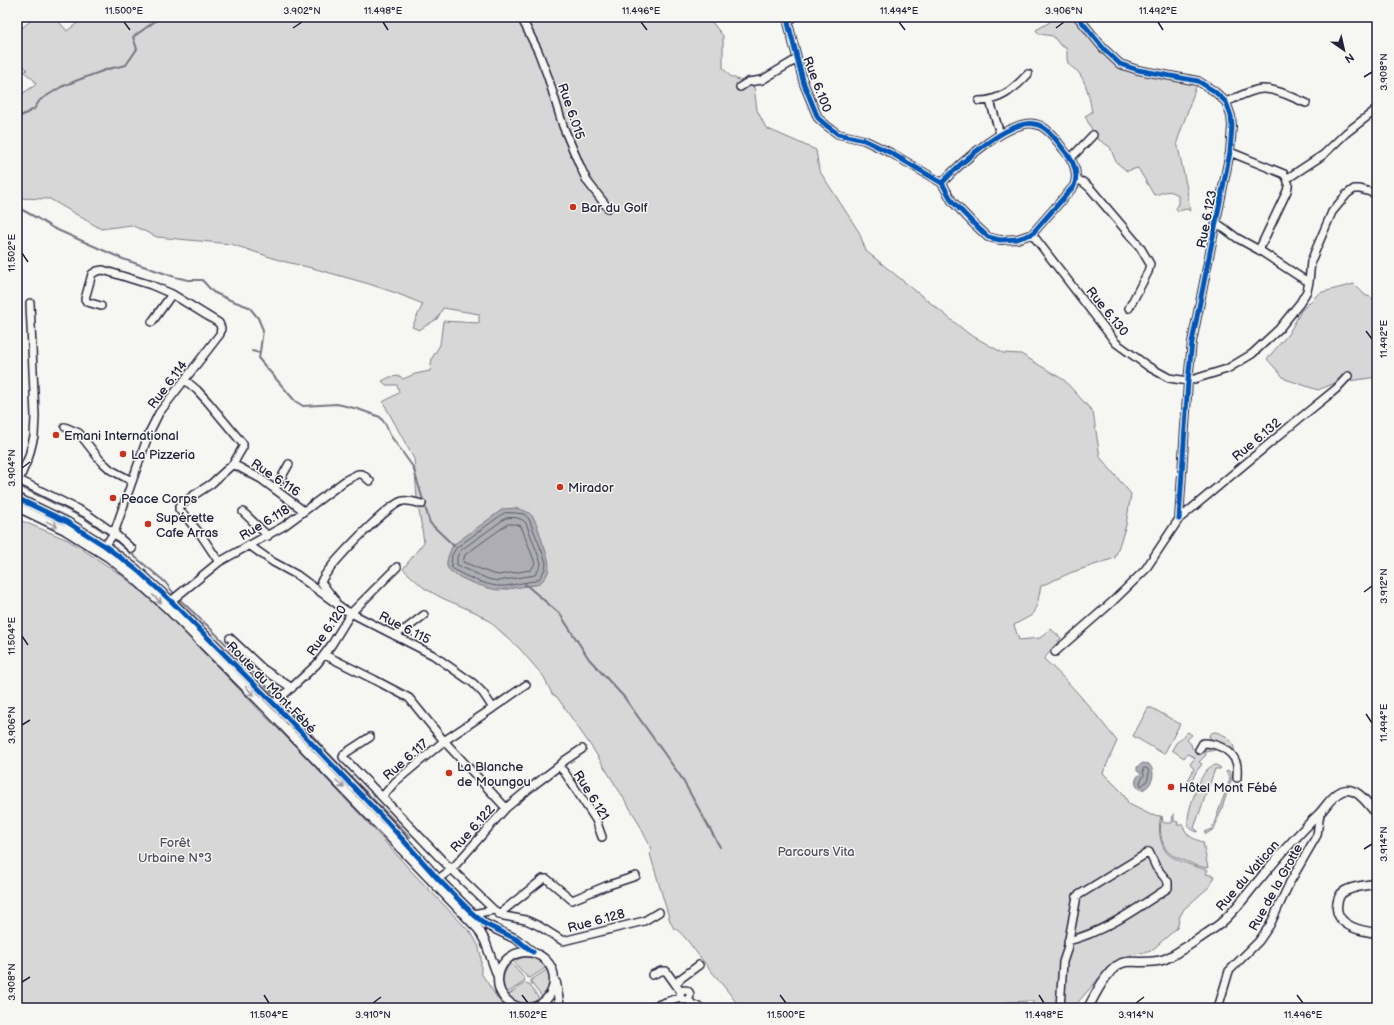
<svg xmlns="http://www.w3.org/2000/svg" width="1394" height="1025" viewBox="0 0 1394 1025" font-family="'Balsamiq Sans',sans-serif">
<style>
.green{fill:#d7d7d7;stroke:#7c7c89}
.water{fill:#adadb3;stroke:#757583}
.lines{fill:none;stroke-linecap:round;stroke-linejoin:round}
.shore{stroke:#5a5a6b;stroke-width:1}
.stream{stroke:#757583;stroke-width:2}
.minor-casing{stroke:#22223b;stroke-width:10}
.tertiary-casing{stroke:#22223b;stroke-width:11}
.minor{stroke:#f6f6f2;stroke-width:7}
.tertiary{stroke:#f6f6f2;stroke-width:8}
.cycleway-casing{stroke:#f6f6f2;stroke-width:8}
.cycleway{stroke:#0057b8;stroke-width:5}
.oneway{stroke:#9797a0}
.ticks{fill:none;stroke:#22223b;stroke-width:1.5}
.poi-dot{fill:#c8321e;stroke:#f6f6f2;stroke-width:1.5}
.labels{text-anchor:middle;stroke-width:3;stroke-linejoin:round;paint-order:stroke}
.street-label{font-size:13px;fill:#22223b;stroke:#f6f6f2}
.poi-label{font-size:13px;fill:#22223b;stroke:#f6f6f2;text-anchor:start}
.park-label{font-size:13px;fill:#4f4f62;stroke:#f6f6f2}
.neatline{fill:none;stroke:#22223b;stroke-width:1.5}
.ticks-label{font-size:10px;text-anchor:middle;fill:#22223b}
</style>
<rect width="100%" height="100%" fill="#f6f6f2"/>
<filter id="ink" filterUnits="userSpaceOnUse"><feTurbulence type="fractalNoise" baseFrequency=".025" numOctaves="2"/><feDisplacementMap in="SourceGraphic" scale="8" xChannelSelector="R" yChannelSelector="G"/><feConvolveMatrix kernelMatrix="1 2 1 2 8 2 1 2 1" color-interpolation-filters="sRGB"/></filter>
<g filter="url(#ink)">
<path class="green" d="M35,17h20l12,14 18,-14h623l15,19v32l7,8 24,11 3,23 9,18 50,22 3,20 40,62 7,19 103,83 34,19 18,1 43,26 29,32 7,45 31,37 -5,31 -11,33 -45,15 -29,13 -4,19 -5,10 -18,10 5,15 21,-2 11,-9 10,9 -17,21c28,25 50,53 73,82l-14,32 19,19 7,12 22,11 10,1c-3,11 -2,27 6,37 7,7 31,15 41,17l-2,4 9,2 -5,10 -26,23 -4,7 -3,12 -26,23 -25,5 -7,3 -21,20 -25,29h-40v-7l-26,1 -13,6h-254c-12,-18 -27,-34 -40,-51 -8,-10 -14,-20 -24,-28h-2l-4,-8 -20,-67 1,-6 -15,-30 -43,-69 -36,-52 -5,-3 -8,-17 -25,-29 -30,-27 -12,-8 -35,-15 -18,-10 -21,-19 21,-27 -7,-44 -3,-39 -31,-57 14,-8 2,-2 -2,-7h-11l-4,-4 8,-4 10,-1 3,3 12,-5 15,-3 2,-13 8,-13 3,-24 36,2v-9l-36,-6 -6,11 -18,11 -7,-3 11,-23 -27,-11 -27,-9 -53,-15 -34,-8 -51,-17 -74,-7 -26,-12 -30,4 -51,-30 -33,-1v-101l17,-11 2,-2 -2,-4 -10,-8 3,-2 -10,-13v-25z
M1052,17h26l42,47 78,17 -21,61 10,47 3,22 -3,-2 -9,2 -2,-3 2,-5v-8c-11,-7 -13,-2 -24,0l-16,-27 -11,3 -11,-9 -6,-15 -14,-9 -11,-22 7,-4c-2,-12 -5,-28 -13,-39 -3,-4 -8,-5 -11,-10 -2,-5 0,-10 -2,-15l-6,-3 -7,-9 -14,-2 -3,-4 14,-8z
M1354,284l11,11 12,5v77l-42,6 -17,7 -33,-11 -18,-20 22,-26 12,-22 18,-18z
M17,519l51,21 52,34 44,37 93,97 41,41 71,75 44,49 59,61 6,11 3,11v17l23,35h-487z
M1148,708h4l28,16 -16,30 -31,-18z
M1188,732l4,3 -5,5 4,4 1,4 8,4 5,-4 9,-2 1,4 -10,2 1,3 -7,7 3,2 -6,8 -6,13 -4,-1 8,-15 -4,-5 5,-6 -3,-2 -5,-2 -3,4 -12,-8 4,-7z
M1215,732c13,3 19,9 20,22 -7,-10 -25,-10 -26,-19l2,-2z
M1216,765l5,3 -1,1h-5l-21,59 4,3v1c-5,-1 -10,-4 -10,-10 -1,-11 11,-42 17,-50 3,-4 6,-6 11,-7z
M1228,770l3,5v6l-9,27 -8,21 -8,5 -1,-2 7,-3 18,-50 -4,-7z
M1173,814h1v7l4,1 -1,3h6c3,11 10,14 20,17l5,26c-7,-1 -14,-3 -20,-6 -6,-3 -15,-5 -20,-10 -8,-9 -9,-25 -6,-36l1,6 2,1h7z
M524,957c9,0 17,2 23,10l-17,11 -3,-1 -14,-16z
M511,963l14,16 -1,3 -17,11c-7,-10 -4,-21 4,-30z
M548,969c5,11 2,19 -5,29l-12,-15v-3z
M525,983l4,1 11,16c-11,7 -23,4 -32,-5z"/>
<path class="water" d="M516,508c6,2 13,3 17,9 5,8 7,18 10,27 6,15 12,31 -7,41 -12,1 -25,4 -37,5 -9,0 -51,-14 -52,-24 -1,-6 3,-15 6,-21l50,-36z
M1143,763l6,1c8,9 3,22 -7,26l-5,-3c-3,-6 -1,-10 4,-14l-4,-2v-4z"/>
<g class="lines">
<path class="shore" d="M516,513l8,1 5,5 14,35 3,9 -1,6 -6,10 -4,2c-12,1 -26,6 -38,5 -11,-1 -37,-11 -46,-19l1,-12 4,-7 48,-35z
M506,518c8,-1 14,-1 20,5l15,40 -1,4 -5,8 -37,6 -10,-2 -31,-14v-8l3,-6z
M508,524h7l6,2 14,37 -4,7 -33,5 -8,-2 -27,-11 2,-7z
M1144,768h2l2,1c2,7 0,13 -7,17l-1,-4 4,-7 -1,-6z"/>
<path class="stream" d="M17,118l17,-9 6,-9 21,-13 17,-7 30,-11 18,-4 11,-16 -4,-12 28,-20
M17,207l20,11 16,10 70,31 52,18 13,3h14l11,12 17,8 19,7 9,11 5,12 -4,29 36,42 8,5 34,-2 21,5 22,8 6,8 4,10 23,32 17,56 24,23
M252,351l8,2
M17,485l65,32 27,18 56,47 10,13
M525,584l35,30 29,45 35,38 57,80 39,70
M178,598l32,30 66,68
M283,702l42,48 85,87"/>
<defs>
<path id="minor" d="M521,17l17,34 10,26 15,49 17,40 7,15 21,27
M793,17l-5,6 16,61 14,34 9,8 11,8 26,6 27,13 51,30 10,18 20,21 16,15 12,3 17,-1 15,-5 42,-48c5,-13 -1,-26 -10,-36 -7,-9 -17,-24 -29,-26 -26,-5 -77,41 -93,59
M1078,17l26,32 16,15 18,6 60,11 16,10 12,11 5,14 1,10 -2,26 -38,190 -4,39 -9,138
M740,87l8,-5 14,-2 35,-21
M979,101c21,0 35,-12 49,-27
M990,101l10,33
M1226,102c10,-4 28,-14 38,-13 14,0 29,9 42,14
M1230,152l54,22c5,6 5,10 3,17l-28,59
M1071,158l22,-23
M1288,178l35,-23 23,-22 31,-24
M1077,180l6,2 7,6 50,59 10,17 -2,8 -19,36
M1217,223l20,15 22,12 41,27 9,5
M1032,234l84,109 33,24 20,11 19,3 39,-12 25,-15 27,-25 21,-26 7,-12 2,-9 2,-21 21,-49 15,-18 7,-5h6l17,5
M101,306l-14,-4 -2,-3 7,-25 5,-3 6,-1 48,15 21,9
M185,380l12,10 11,12 35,42v3l-10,17
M65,427l14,6 21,27 11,10 21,11
M17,479l70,35 27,19 18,16
M19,480l10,-24 5,-20 1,-20 -5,-113
M275,489l14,-25
M243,512l25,24
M249,545l24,17 24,13 48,35 88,45 40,28 10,10 10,15 -49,33 62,67
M105,546l9,-13 35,-100 10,-20 61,-79 1,-6 -2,-5 -47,-29 -20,28
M219,562l-18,-27 -22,-26v-2l12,-10 20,-13 22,-20 28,15 43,32
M335,600l-14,-18c5,-14 68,-79 82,-81 6,-1 14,2 19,3
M171,601l48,-39 65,-36 62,-46 12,-6h4l8,7
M394,635l13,-7 17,-13
M230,638l33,31 29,19
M1055,652l56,-49 34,-33 34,-51 115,-96 42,-34 12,-13
M325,655l50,25 34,18 35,43 -49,41 -13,15 59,62 53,51
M274,704l43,-40 15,-20 19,-31 46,-46
M493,708l33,-23
M370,737l-26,17 -1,3 39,40
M1199,750l4,-7c12,0 28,6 33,19 2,4 1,11 1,16
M559,766l6,7 31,47 6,17
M438,879l14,-10 54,-61 24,-20 29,-22 5,-5 18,-12
M473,914l21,-4 10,6 22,4 13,6 24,15 81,-20 15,-9
M499,914l44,-35h4l25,21 34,-14 30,-10
M652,975l9,-4h5l15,21
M676,985l4,-6 19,-14
M680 995a5 5 0 1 1 10 0a5 5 0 1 1-10 0Z
M688,999l4,5 9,4
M649,1008l31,-11
M1060,1008l3,-46 4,-12 10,-54 72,-44 7,15 12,15v6c-31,20 -63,44 -100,53
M1218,1008l11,-37 30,-30 11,-16 20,-43 27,-47 3,-22"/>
<path id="tertiary" d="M17,498l50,24 38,24 32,24 34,31 103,103 112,117 52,58 35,35 12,10 31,15 17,13
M17,507l48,23 43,27 24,19 35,32 101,102 211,220 6,11 13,36
M1377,883c-10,3 -28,3 -36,11 -3,4 -4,10 -4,15 2,18 25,22 40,24
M498 980a28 28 0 1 1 56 0a28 28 0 1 1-56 0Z
M556,983l4,25
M1088,1008c7,-13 21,-44 38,-46 13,-1 26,2 39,-3 8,-3 14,-8 21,-12 12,-8 24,-15 35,-24 15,-13 25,-28 38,-43 19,-23 38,-45 59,-65 8,-8 13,-19 24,-24 15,-6 26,14 35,23"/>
</defs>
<use href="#minor" class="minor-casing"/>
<use href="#tertiary" class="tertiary-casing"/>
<use href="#minor" class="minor"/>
<use href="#tertiary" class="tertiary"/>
<defs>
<path id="cycleway" d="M793,17l-5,6 16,61 14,34 9,8 11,8 26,6 27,13 51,30 10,18 20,21 16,15 12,3 17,-1 15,-5 42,-48c5,-13 -1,-26 -10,-36 -7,-9 -17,-24 -29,-26 -26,-5 -77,41 -93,59
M1078,17l26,32 16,15 18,6 60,11 16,10 12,11 5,14 1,10 -2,26 -38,190 -4,39 -9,138
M17,498l50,24 38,24 32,24 34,31 103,103 112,117 52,58 35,35 12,10 31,15 17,13"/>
</defs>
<use href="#cycleway" class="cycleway-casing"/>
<use href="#cycleway" class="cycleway"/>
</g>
<defs><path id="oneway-shaft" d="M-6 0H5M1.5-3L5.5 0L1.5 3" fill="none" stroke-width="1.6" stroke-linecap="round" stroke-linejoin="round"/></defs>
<g class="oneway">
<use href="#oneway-shaft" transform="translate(52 524) rotate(26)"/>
<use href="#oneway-shaft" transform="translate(157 599) rotate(43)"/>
<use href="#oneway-shaft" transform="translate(250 691) rotate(46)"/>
<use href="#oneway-shaft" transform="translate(340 784) rotate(46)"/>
</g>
</g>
<path class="ticks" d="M124,22l6,8M383,22l5,8M641,22l6,8M899,22l6,8M1158,22l5,8M293,28l9,-6M1056,28l8,-6M1364,77l8,-5M22,253l6,9M1366,331l6,8M22,468l8,-6M1364,592l8,-6M22,636l6,9M1366,714l6,9M22,725l8,-5M1364,849l8,-5M22,982l8,-5M264,995l5,8M522,995l6,8M780,995l6,8M1039,995l5,8M1297,995l6,8M373,1003l8,-6M1136,1003l8,-6"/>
<g class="poi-dot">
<circle cx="573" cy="207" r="4"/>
<circle cx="56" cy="435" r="4"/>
<circle cx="123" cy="454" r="4"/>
<circle cx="560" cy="487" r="4"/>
<circle cx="113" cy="498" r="4"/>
<circle cx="148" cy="524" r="4"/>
<circle cx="449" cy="773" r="4"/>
<circle cx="1171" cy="787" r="4"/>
</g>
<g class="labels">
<g class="street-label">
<text transform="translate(818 84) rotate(69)" y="5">Rue 6.100</text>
<text transform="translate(572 111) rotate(71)" y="5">Rue 6.015</text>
<text transform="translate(1206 219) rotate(-79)" y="5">Rue 6.123</text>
<text transform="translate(1108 311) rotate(51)" y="5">Rue 6.130</text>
<text transform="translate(167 384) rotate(-53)" y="5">Rue 6.114</text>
<text transform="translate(1256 439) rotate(-40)" y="5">Rue 6.132</text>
<text transform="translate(276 477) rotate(34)" y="5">Rue 6.116</text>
<text transform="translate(264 522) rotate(-31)" y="5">Rue 6.118</text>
<text transform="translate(405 627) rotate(27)" y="5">Rue 6.115</text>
<text transform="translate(326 630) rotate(-55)" y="5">Rue 6.120</text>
<text transform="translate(272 687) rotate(46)" y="5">Route du Mont-Fébé</text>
<text transform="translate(405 759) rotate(-41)" y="5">Rue 6.117</text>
<text transform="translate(592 795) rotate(58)" y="5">Rue 6.121</text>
<text transform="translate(472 828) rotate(-48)" y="5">Rue 6.122</text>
<text transform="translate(1247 875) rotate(-49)" y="5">Rue du Vatican</text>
<text transform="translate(1275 887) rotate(-61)" y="5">Rue de la Grotte</text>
<text transform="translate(596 920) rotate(-15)" y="5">Rue 6.128</text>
</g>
<g class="poi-label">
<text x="581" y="212">Bar du Golf</text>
<text x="64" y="440">Emani International</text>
<text x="131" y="459">La Pizzeria</text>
<text x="568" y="492">Mirador</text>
<text x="121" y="503">Peace Corps</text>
<text x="156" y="522">Supérette<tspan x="156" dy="15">Cafe Arras</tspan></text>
<text x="457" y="771">La Blanche<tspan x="457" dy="15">de Moungou</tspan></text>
<text x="1179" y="792">Hôtel Mont Fébé</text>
</g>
<g class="park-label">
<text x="175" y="847">Forêt<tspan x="175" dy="15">Urbaine N°3</tspan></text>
<text x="816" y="856">Parcours Vita</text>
</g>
</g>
<rect width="1394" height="1025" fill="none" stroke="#f6f6f2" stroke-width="44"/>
<g transform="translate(1344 50) rotate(146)" stroke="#f6f6f2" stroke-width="3" paint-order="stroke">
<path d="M0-3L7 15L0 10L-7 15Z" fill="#22223b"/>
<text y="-6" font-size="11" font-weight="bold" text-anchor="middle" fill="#22223b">N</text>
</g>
<rect x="22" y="22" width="1350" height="981" class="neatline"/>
<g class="ticks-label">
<text x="124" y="14">11.500°E</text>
<text x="302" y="14">3.902°N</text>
<text x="383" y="14">11.498°E</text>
<text x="641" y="14">11.496°E</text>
<text x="899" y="14">11.494°E</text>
<text x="1064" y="14">3.906°N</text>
<text x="1158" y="14">11.492°E</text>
<text transform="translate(1383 72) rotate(-90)" y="4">3.908°N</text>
<text transform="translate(11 253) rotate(-90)" y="4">11.502°E</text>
<text transform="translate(1383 339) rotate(-90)" y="4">11.492°E</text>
<text transform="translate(11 468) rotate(-90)" y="4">3.904°N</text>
<text transform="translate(1383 586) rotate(-90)" y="4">3.912°N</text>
<text transform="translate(11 636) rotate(-90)" y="4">11.504°E</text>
<text transform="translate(1383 723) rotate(-90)" y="4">11.494°E</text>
<text transform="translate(11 725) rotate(-90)" y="4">3.906°N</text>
<text transform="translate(1383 844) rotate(-90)" y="4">3.914°N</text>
<text transform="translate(11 982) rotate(-90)" y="4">3.908°N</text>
<text x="269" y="1018">11.504°E</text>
<text x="373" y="1018">3.910°N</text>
<text x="528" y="1018">11.502°E</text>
<text x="786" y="1018">11.500°E</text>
<text x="1044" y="1018">11.498°E</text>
<text x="1136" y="1018">3.914°N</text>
<text x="1303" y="1018">11.496°E</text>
</g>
</svg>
